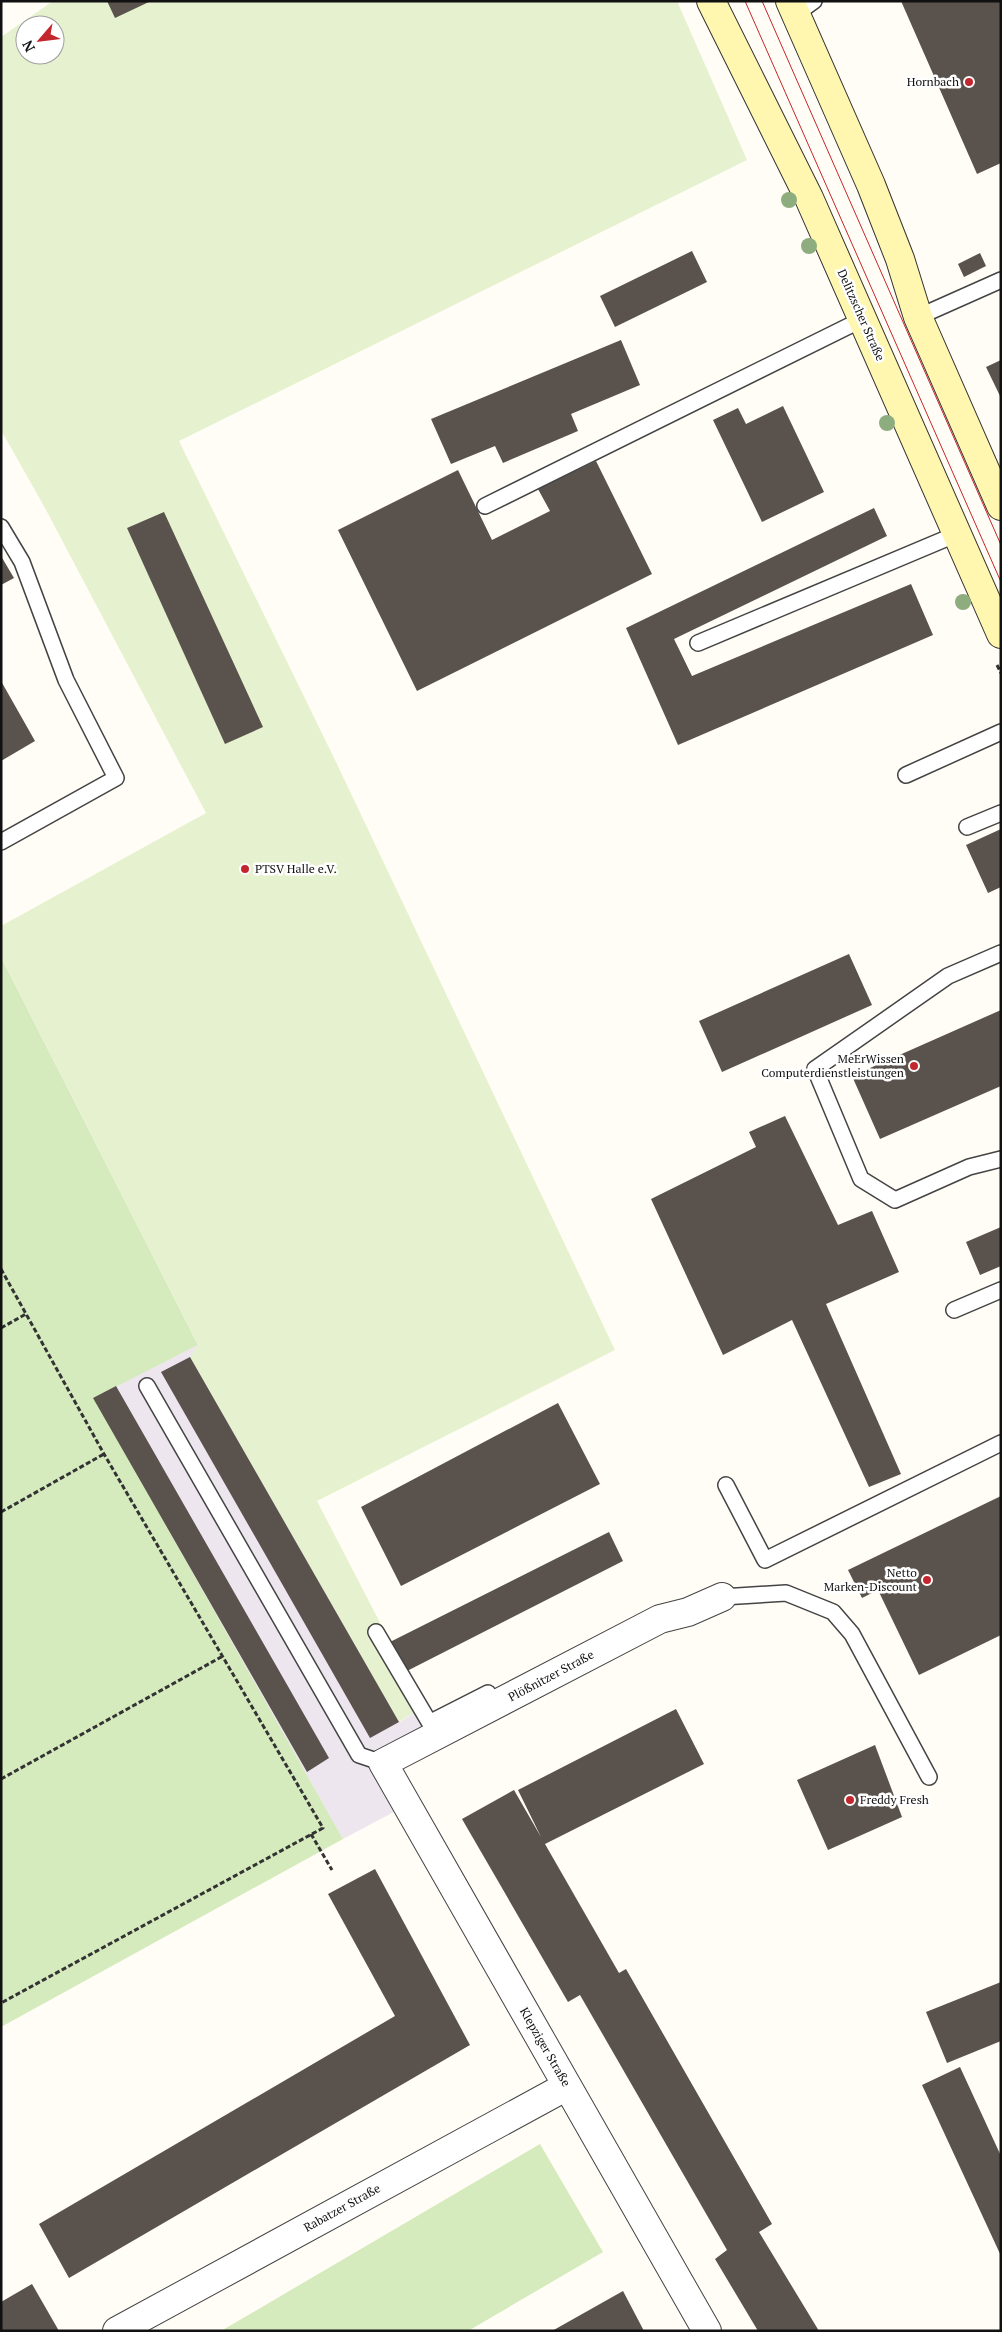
<svg xmlns="http://www.w3.org/2000/svg" width="1002" height="2332" viewBox="0 0 1002 2332" font-family="'PT Serif',serif">
<style>
.industrial{fill:#eee6ef}
.green{fill:#d5ebbd}
.pitch{fill:#e6f2cf;fill-rule:evenodd}
.building{fill:#5a524d}
.lines{fill:none;stroke-linecap:round;stroke-linejoin:round}
.service-casing{stroke:#444;stroke-width:18}
.minor-casing{stroke:#444;stroke-width:30}
.secondary-casing{stroke:#333;stroke-width:30}
.path{stroke:#333;stroke-width:3;stroke-dasharray:5 2.5;stroke-linecap:butt}
.service{stroke:#fff;stroke-width:15}
.minor{stroke:#fff;stroke-width:28}
.secondary{stroke:#fff6b0;stroke-width:28}
.tram{stroke:#c4262e;stroke-width:1}
.tree{fill:#8dad7f}
.poi-dot{fill:#c4262e;stroke:#fff;stroke-width:2}
.labels{text-anchor:middle;stroke-width:5;stroke-linejoin:round;paint-order:stroke}
.poi-label{font-size:12px;fill:#111;stroke:#fff;text-anchor:end}
.street-label{font-size:12px;fill:#111;stroke:#fff}
</style>
<rect width="100%" height="100%" fill="#fffdf5"/>
<path class="industrial" d="M198,1345l202,377 20,-13 11,13 -48,41 24,42 -64,34 -250,-441z"/>
<path class="green" d="M1,957l197,388 -104,53 249,441 -342,188z
M540,2144l63,108 -135,79h-247z"/>
<path class="pitch" d="M53,1h624l70,159 -568,281 157,321 279,588 -298,151 73,141 30,67 -21,13 -209,-365 8,-12 -197,-388v-31l205,-113 -161,-305 -44,-78v-393zM25,25h30v30h-30z"/>
<path class="building" d="M107,1h44l-36,17z
M901,1h100v162l-24,11z
M692,251l15,31 -92,45 -15,-31z
M980,253l6,13 -22,11 -6,-13z
M621,340l19,45 -69,29 7,17 -75,32 -8,-17 -44,18 -20,-45z
M1001,360v38l-15,-31z
M783,406l41,86 -62,30 -49,-102 25,-12 8,16z
M596,461l56,113 -235,117 -79,-161 120,-60 34,70 58,-29 -12,-22z
M874,508l13,28 -213,103 18,37 219,-92 22,51 -255,110 -52,-117z
M164,512l99,215 -38,17 -98,-216z
M1,556l13,22 -13,7z
M1,681l34,60 -34,20z
M1001,829v58l-13,6 -22,-48z
M849,954l23,51 -150,67 -23,-51z
M1001,1010v76l-121,53 -28,-63z
M785,1116l53,109 34,-14 27,61 -73,32 75,170 -32,13 -77,-167 -69,35 -72,-156 105,-52 -7,-15z
M1001,1227v39l-21,9 -14,-33z
M190,1357l209,365 -29,16 -209,-366z
M116,1386l213,372 -22,14 -214,-374z
M558,1403l42,81 -199,102 -40,-79z
M1001,1496v139l-82,40 -41,-85 -16,8 -14,-28z
M609,1532l14,29 -218,111 -15,-30z
M676,1709l28,55 -159,80 74,129 7,-4 146,255 -13,8 60,99h-61l-43,-72 12,-9 -147,-255 -12,7 -106,-183 52,-29 27,47 -23,-47z
M875,1745l27,72 -74,33 -31,-70z
M375,1869l95,176 -401,233 -30,-54 356,-208 -67,-122z
M1001,1982v59l-54,22 -21,-51z
M960,2067l41,89v100l-79,-171z
M32,2284l27,47h-58v-29z
M623,2291l21,40h-92z"/>
<g class="lines">
<defs>
<path id="service" d="M796,14l18,-13
M918,317l83,-37
M485,506l378,-187
M1,527l21,35 44,118 50,98 -115,64
M698,643l259,-109
M906,775l95,-43
M967,827l34,-14
M1001,953l-53,23 -133,93 46,110 34,21 74,-33 32,-8
M954,1310l47,-20
M147,1386l212,369 24,8
M726,1485l39,75 236,-117
M722,1597l64,-4 47,19 19,22 77,143
M376,1632l59,100
M431,1722l57,-29"/>
<path id="minor" d="M117,2331l450,-245
M707,2331l-324,-568 277,-144 28,-7 34,-15"/>
<path id="secondary" d="M711,1l98,197 192,436
M790,1l81,184 29,74 18,58 83,189"/>
</defs>
<use href="#service" class="service-casing"/>
<use href="#minor" class="minor-casing"/>
<use href="#secondary" class="secondary-casing"/>
<path class="path" d="M997,665l4,8
M1,1269l103,185 219,374 -322,175
M1,1328l25,-14
M1,1512l103,-58
M1,1779l222,-123
M311,1834l21,36"/>
<use href="#service" class="service"/>
<use href="#minor" class="minor"/>
<use href="#secondary" class="secondary"/>
<path class="tram" d="M745,1l256,581
M762,1l239,544"/>
</g>
<g class="tree">
<circle cx="789" cy="200" r="8"/>
<circle cx="809" cy="246" r="8"/>
<circle cx="887" cy="423" r="8"/>
<circle cx="963" cy="602" r="8"/>
</g>
<g class="poi-dot">
<circle cx="969" cy="82" r="5"/>
<circle cx="245" cy="869" r="5"/>
<circle cx="914" cy="1066" r="5"/>
<circle cx="927" cy="1580" r="5"/>
<circle cx="850" cy="1800" r="5"/>
</g>
<g class="labels">
<g class="poi-label">
<text x="959" y="86">Hornbach</text>
<text x="255" y="873" text-anchor="start">PTSV Halle e.V.</text>
<text x="904" y="1063">MeErWissen<tspan x="904" dy="14">Computerdienstleistungen</tspan></text>
<text x="917" y="1577">Netto<tspan x="917" dy="14">Marken-Discount</tspan></text>
<text x="860" y="1804" text-anchor="start">Freddy Fresh</text>
</g>
<g class="street-label">
<text transform="translate(861 315) rotate(66)" y="4">Delitzscher Straße</text>
<text transform="translate(551 1676) rotate(-28)" y="4">Plößnitzer Straße</text>
<text transform="translate(545 2047) rotate(60)" y="4">Klepziger Straße</text>
<text transform="translate(342 2208) rotate(-29)" y="4">Rabatzer Straße</text>
</g>
</g>
<rect width="1002" height="2332" fill="none" stroke="#111111" stroke-width="5"/>
<g transform="translate(40 40) rotate(242)"><circle r="24" fill="#ffffff" stroke="#a0a0a0"/>
<path d="M0-4L9 19L0 12L-9 19Z" fill="#c4262e"/>
<text y="-8" font-size="14" font-weight="bold" text-anchor="middle" fill="#111111">N</text>
</g>
</svg>
